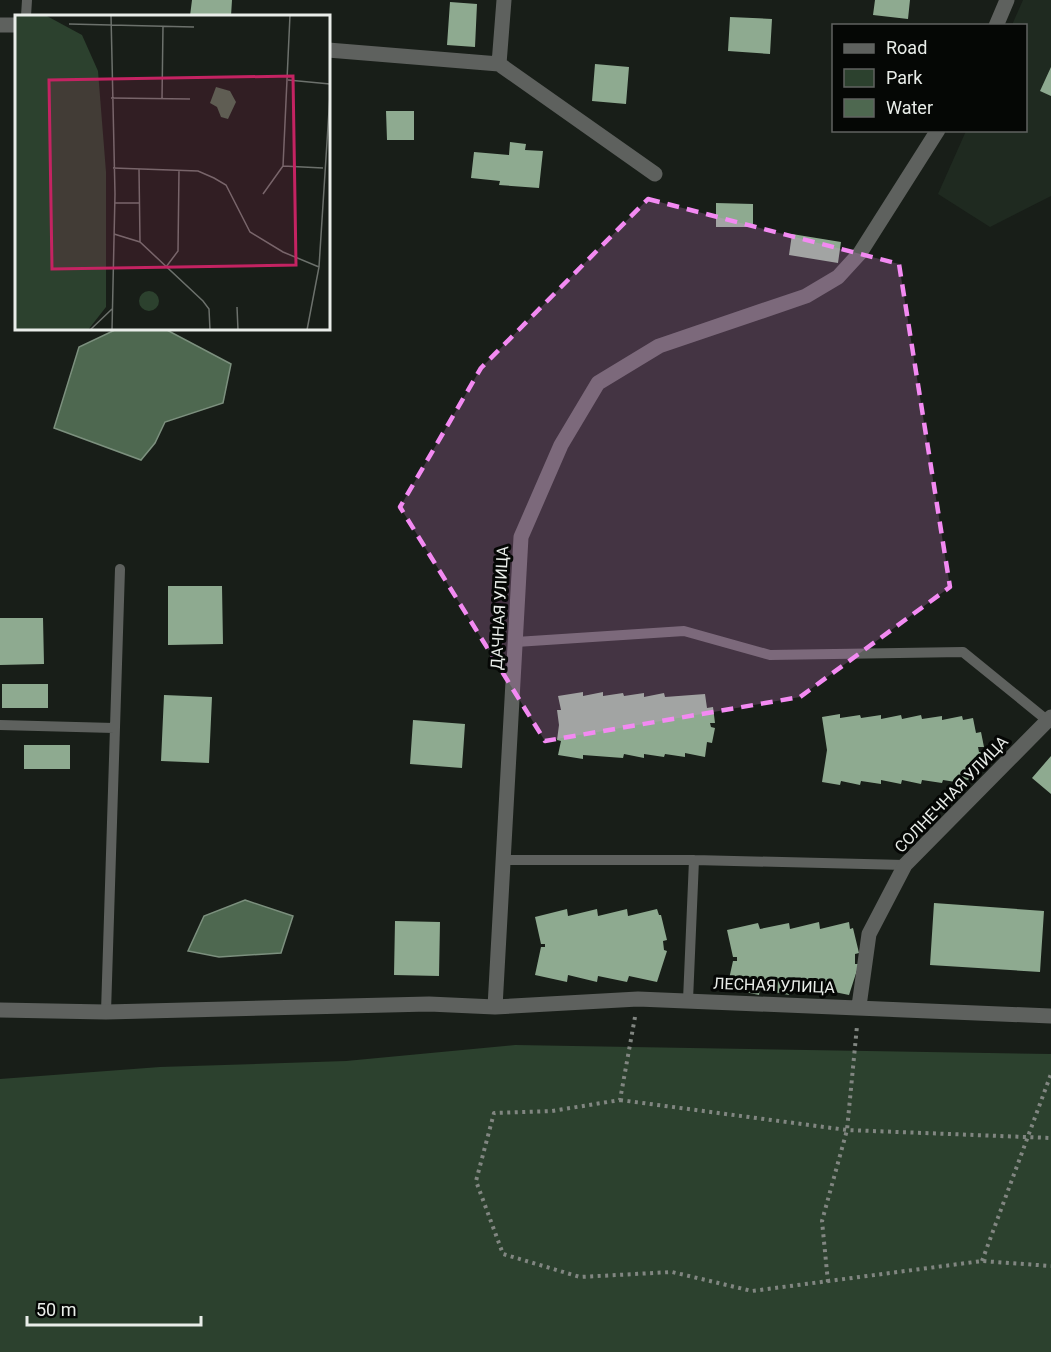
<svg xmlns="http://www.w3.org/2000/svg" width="1051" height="1352" viewBox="0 0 1051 1352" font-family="Roboto,sans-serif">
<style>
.built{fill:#1f2a20}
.green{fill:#2c412e}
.water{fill:#4e6850;stroke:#7c907e;stroke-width:1.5}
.building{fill:#8eaa90}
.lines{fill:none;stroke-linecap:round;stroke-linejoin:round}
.path{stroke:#818681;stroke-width:4;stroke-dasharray:3 4.5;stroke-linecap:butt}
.service{stroke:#5e615e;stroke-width:10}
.minor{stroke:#5e615e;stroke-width:15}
.marked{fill:#f38af2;fill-opacity:0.2;stroke:#f38af2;stroke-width:4.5;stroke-dasharray:12 8;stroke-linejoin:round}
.labels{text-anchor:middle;stroke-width:6;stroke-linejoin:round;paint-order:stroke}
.street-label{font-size:16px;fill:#e9ede9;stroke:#050705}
.inset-road{fill:none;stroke:#6c716c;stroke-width:1.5}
.view{fill:#c42362;fill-opacity:0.15;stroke:#c42362;stroke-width:3}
.inset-edge{fill:none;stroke:#e9ede9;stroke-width:3}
</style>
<rect width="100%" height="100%" fill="#181e18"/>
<path class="built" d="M1023,0h28v196l-61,31 -52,-33 28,-63 60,-1v-104l-14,-1z"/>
<path class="green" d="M515,1045l536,9v298h-1051v-273l160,-12 186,-6z"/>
<path class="water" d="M117,329h48l66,35 -8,39 -58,19 -10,21 -14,17 -87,-32 25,-81z
M245,900l48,16 -12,37 -62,4 -31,-6 16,-35z"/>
<path class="building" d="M192,0h40l-1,16h-41z
M875,0h35l-2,19 -35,-4z
M450,2l27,2 -2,43 -28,-2z
M730,17l42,2 -2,35 -42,-3z
M595,64l34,3 -3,37 -34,-3z
M1051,67v29l-11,-5z
M386,111h28v29h-27z
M510,142l16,2 -1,6 18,1 -4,37 -40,-3 1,-4 -29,-3 3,-26 35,3z
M716,203l37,1v23h-37z
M792,234l49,8 -3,21 -49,-8z
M168,586h54l1,58 -55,1z
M0,618h43l1,46 -44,1z
M2,684h46v24h-46z
M583,692v4l20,-4v4l20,-3 1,3 20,-3v4l20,-4 1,4 40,-3 2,14 6,-1 2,16h-5l1,4 4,1 -3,15 -5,-1 -2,15 -20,-4v4l-20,-3 -1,3 -20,-3v4l-20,-4 -1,4 -40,-3v4l-25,-4 3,-14 -4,-1 2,-15 -2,-15h4l-3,-14z
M164,695l48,2 -3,66 -48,-2z
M840,714v4l20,-3 1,3 20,-3v4l20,-4 1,4 19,-4 1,4 20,-3v4l20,-4 1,4 10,-2 3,15 5,-1 3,15h-6l1,5h4l-2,15 -6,-1 -2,15 -10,-2 -1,4 -19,-3 -1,3 -20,-3 -1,4 -19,-4 -1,4 -20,-4v4l-20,-3 -1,4 -19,-4 -1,4 -18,-3 5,-32 -5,-33z
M413,720l52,4 -3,44 -52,-4z
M24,745h46v24h-46z
M1051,756v38l-19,-16z
M934,903l110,8 -4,61 -110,-7z
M567,909l1,7 29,-7 1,7 29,-7 1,7 29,-7 2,6h2l6,25 -4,1 1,9 3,1 -10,31 -28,-6 -2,6 -29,-6 -1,6 -29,-7 -1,7 -32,-7 6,-28h4v-3h-4l-6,-27z
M395,921l45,1 -1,54 -45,-1z
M819,922l1,7 29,-7 1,7 3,-1 6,25 -4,1v10h4l-10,31 -29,-6 -1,6 -29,-6 -1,6 -29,-6 -1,6 -32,-7 6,-27h4v-4h-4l-6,-27 31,-7 2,6 29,-6 1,6z"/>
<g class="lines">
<path class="path" d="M635,1017l-15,83 -68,11 -58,2 -18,68 27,73 77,23 92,-5 80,19 230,-30 69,5
M620,1100l227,30 204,8
M982,1261l69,-187
M828,1282l-6,-61 25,-91 10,-104"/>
<path class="service" d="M26,16l1,-16
M516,642l168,-11 86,24 193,-3 85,69
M0,725l114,3
M501,860h193l211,5
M688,1000l6,-140
M106,1012l14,-443"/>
<path class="minor" d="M0,25h16
M996,26l11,-26
M328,50l171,14 156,110
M499,64l5,-64
M859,1006l10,-72 36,-69 146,-148
M495,1007l26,-470 40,-92 37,-62 61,-37 147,-50 32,-19 22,-24 78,-123
M0,1010l106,2 323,-8 66,3 143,-8 413,17"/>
</g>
<path class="marked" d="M648,199l251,65 51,323 -150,110 -255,44 -145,-234 81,-139z"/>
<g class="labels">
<g class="street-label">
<text transform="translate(499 608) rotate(-87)" y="6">ДАЧНАЯ УЛИЦА</text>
<text transform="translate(951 794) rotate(-46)" y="6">СОЛНЕЧНАЯ УЛИЦА</text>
<text transform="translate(774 985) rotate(2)" y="6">ЛЕСНАЯ УЛИЦА</text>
</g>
</g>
<g transform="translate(15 15)">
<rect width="315" height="315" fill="#181e18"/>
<path d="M0,0h30l37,20 16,36 8,101v135l-18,23h-73zM124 286a10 10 0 1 1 20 0a10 10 0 1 1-20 0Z" fill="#2c412e"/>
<path d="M201,72l14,4 6,11 -8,17 -7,-2 -4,-10 -7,-4z" fill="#4e6850"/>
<path class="inset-road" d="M96,0l4,179 -3,136M54,9l125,3M273,65l42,4M96,83l79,1M147,84l1,-73M268,151l40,2M98,153l85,3 16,7 12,7 24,47 33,20 36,15M124,154l1,73M248,179l20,-28 7,-151M100,188h25M99,219l26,8 63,59 6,8 1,21M151,252l12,-16 1,-80M222,292l1,23M75,315l22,-21M292,315l12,-63 11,-172"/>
<path class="view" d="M278,61l3,189 -244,4 -3,-189z"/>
<rect width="315" height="315" class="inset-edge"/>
</g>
<rect x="832" y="24" width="195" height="108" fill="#050705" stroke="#606360" stroke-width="1.5"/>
<rect x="844" y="44" width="30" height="9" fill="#5e615e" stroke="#606360" stroke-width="1.5"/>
<text x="886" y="54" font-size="18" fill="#e9ede9">Road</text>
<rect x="844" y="69" width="30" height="18" fill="#2c412e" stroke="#606360" stroke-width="1.5"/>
<text x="886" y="84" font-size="18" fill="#e9ede9">Park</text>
<rect x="844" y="99" width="30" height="18" fill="#4e6850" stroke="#606360" stroke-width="1.5"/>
<text x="886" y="114" font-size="18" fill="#e9ede9">Water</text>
<path d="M27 1316v9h174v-9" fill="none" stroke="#e9ede9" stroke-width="3"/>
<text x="36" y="1316" font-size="18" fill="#e9ede9" stroke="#050705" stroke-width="4.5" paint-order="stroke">50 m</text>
</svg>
